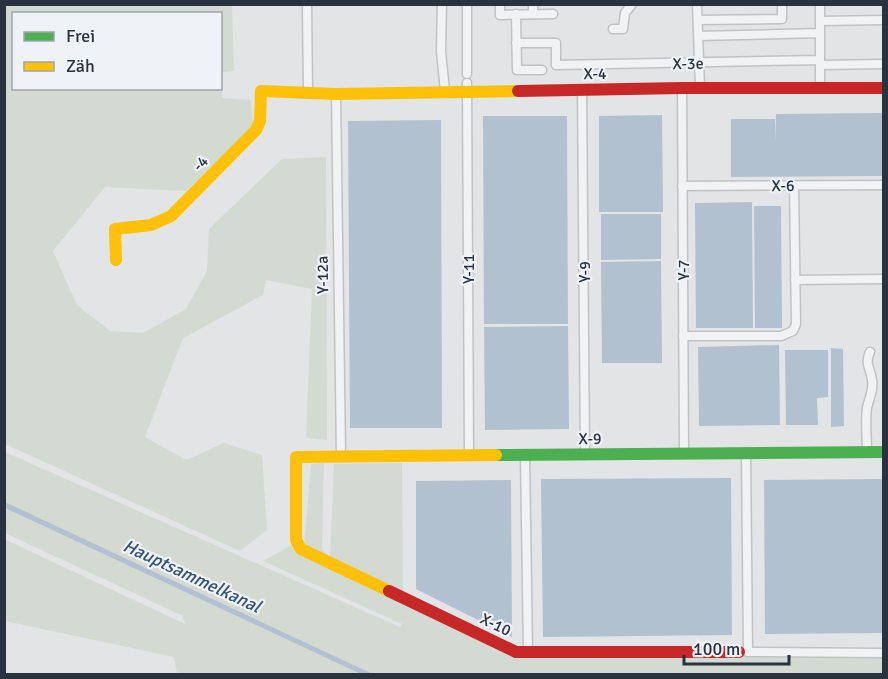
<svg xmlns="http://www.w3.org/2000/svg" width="888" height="679" viewBox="0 0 888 679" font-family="Signika,sans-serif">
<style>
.green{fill:#d3dad2;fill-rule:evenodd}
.water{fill:#b1c1d0}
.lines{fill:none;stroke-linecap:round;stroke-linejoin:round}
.street-casing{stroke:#c0c2c4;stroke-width:11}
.street{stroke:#f1f2f3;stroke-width:8}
.fast{stroke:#4caf50;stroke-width:12}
.slow{stroke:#ffc107;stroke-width:12}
.jam{stroke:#c62828;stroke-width:12}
.labels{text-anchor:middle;stroke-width:4.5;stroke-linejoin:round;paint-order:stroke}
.street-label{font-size:16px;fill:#29323f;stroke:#eff2f6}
.water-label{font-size:18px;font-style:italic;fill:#345272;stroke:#eff2f6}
</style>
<rect width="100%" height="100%" fill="#e2e4e6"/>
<path class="green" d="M5,5h227l2,66 -13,1 1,26 29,2 2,27 -67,64 -81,-4 -52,64 24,54 33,26 33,2 43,-24 21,-38 2,-42 73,-70 44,-2 1,283 -21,-2 6,-149 -46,-9 -3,15 -80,43 -38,99 41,23 38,-17 38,12 5,75 -27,21 -235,-107zM14,14h206v74h-206z
M5,452l395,175 2,-3 -139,-63 29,-16 12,2 7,-83 13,-1 -2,87 8,6 4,-92 68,-1 1,138 113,56 367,-1v18h-510l-368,-172z
M5,508l357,166h-185l-3,-17 -169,-36 -1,-82 181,85 -2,-8 -178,-83z"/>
<path class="water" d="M883,113v63l-152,1v-58h44v23l1,-28z
M662,115l1,97h-64v-96z
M483,116h84l1,208h-84z
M441,120l1,308h-92l-2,-307z
M752,202l1,126h-57l-1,-125z
M754,206h27l1,122h-27z
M661,214v45l-60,1v-46z
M661,261l1,102h-60l-1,-101z
M568,326l1,103 -84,1 -1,-103z
M779,345l1,80 -81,1 -1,-79z
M831,348l12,1 1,77 -13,1z
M785,350h43v47l-11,1 1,27h-32z
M731,478l1,157 -189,2 -2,-158z
M883,479v154l-118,1 -1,-154z
M511,480l1,157 -96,-48v-108z
M5,502l368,172h-12l-356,-166z"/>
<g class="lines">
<defs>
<path id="street" d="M307,4l1,89
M442,4l-1,47 4,40
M467,4v70
M500,4v11l53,-1
M533,4v10
M697,4l3,84
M820,4v84
M516,14l1,56h25
M698,20l84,-1v-15
M820,21l64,-1
M613,29h10l2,-16 7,-9
M698,36l122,-3
M516,43h40v22l264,-5
M820,65l64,-1
M467,83l2,372
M682,88l2,365
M582,90l3,365
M336,94l5,362
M682,186l202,-1
M795,280l89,-1
M683,336h98l12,-5 3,-7 -2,-139
M867,452c0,-14 -2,-30 0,-44 2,-10 7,-18 5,-28 -1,-11 -8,-16 -2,-28
M746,453l2,199 136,1
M525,455l3,197"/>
</defs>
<use href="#street" class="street-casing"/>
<use href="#street" class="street"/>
<path class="fast" d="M496,455l388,-3"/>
<path class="slow" d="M116,260l-1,-31 36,-4 20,-9 85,-86 4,-9 1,-30 75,3 182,-3
M389,591l-88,-42 -5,-9v-83l200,-2"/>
<path class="jam" d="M518,91l164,-3h202
M389,591l127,61h223"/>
</g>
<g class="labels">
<g class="street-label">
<text transform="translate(688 63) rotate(-1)" y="6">X-3e</text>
<text transform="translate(595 73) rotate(-1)" y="6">X-4</text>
<text transform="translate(200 163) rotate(-46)" y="6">-4</text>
<text transform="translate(783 185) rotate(-1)" y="6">X-6</text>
<text transform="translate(468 269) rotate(-90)" y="6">Y-11</text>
<text transform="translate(683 270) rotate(-90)" y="6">Y-7</text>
<text transform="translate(584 272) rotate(-90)" y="6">Y-9</text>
<text transform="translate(322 275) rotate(-91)" y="6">Y-12a</text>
<text transform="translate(590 438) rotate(-1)" y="6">X-9</text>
<text transform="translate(496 624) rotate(26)" y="6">X-10</text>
</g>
<g class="water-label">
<text transform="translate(192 576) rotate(25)" y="6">Hauptsammelkanal</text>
</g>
</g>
<rect width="888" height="679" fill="none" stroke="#29323f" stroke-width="12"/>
<rect x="12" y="12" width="210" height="78" fill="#eff2f6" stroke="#a0a5ad" stroke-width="1.5"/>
<rect x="24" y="32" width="30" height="9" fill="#4caf50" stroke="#a0a5ad" stroke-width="1.5"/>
<text x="66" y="42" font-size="18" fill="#29323f">Frei</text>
<rect x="24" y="62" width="30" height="9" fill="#ffc107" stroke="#a0a5ad" stroke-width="1.5"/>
<text x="66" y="72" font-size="18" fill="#29323f">Zäh</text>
<path d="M684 655v9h105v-9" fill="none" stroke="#29323f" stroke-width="3"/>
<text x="693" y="655" font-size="18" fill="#29323f" stroke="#eff2f6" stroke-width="4.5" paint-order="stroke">100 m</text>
</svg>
